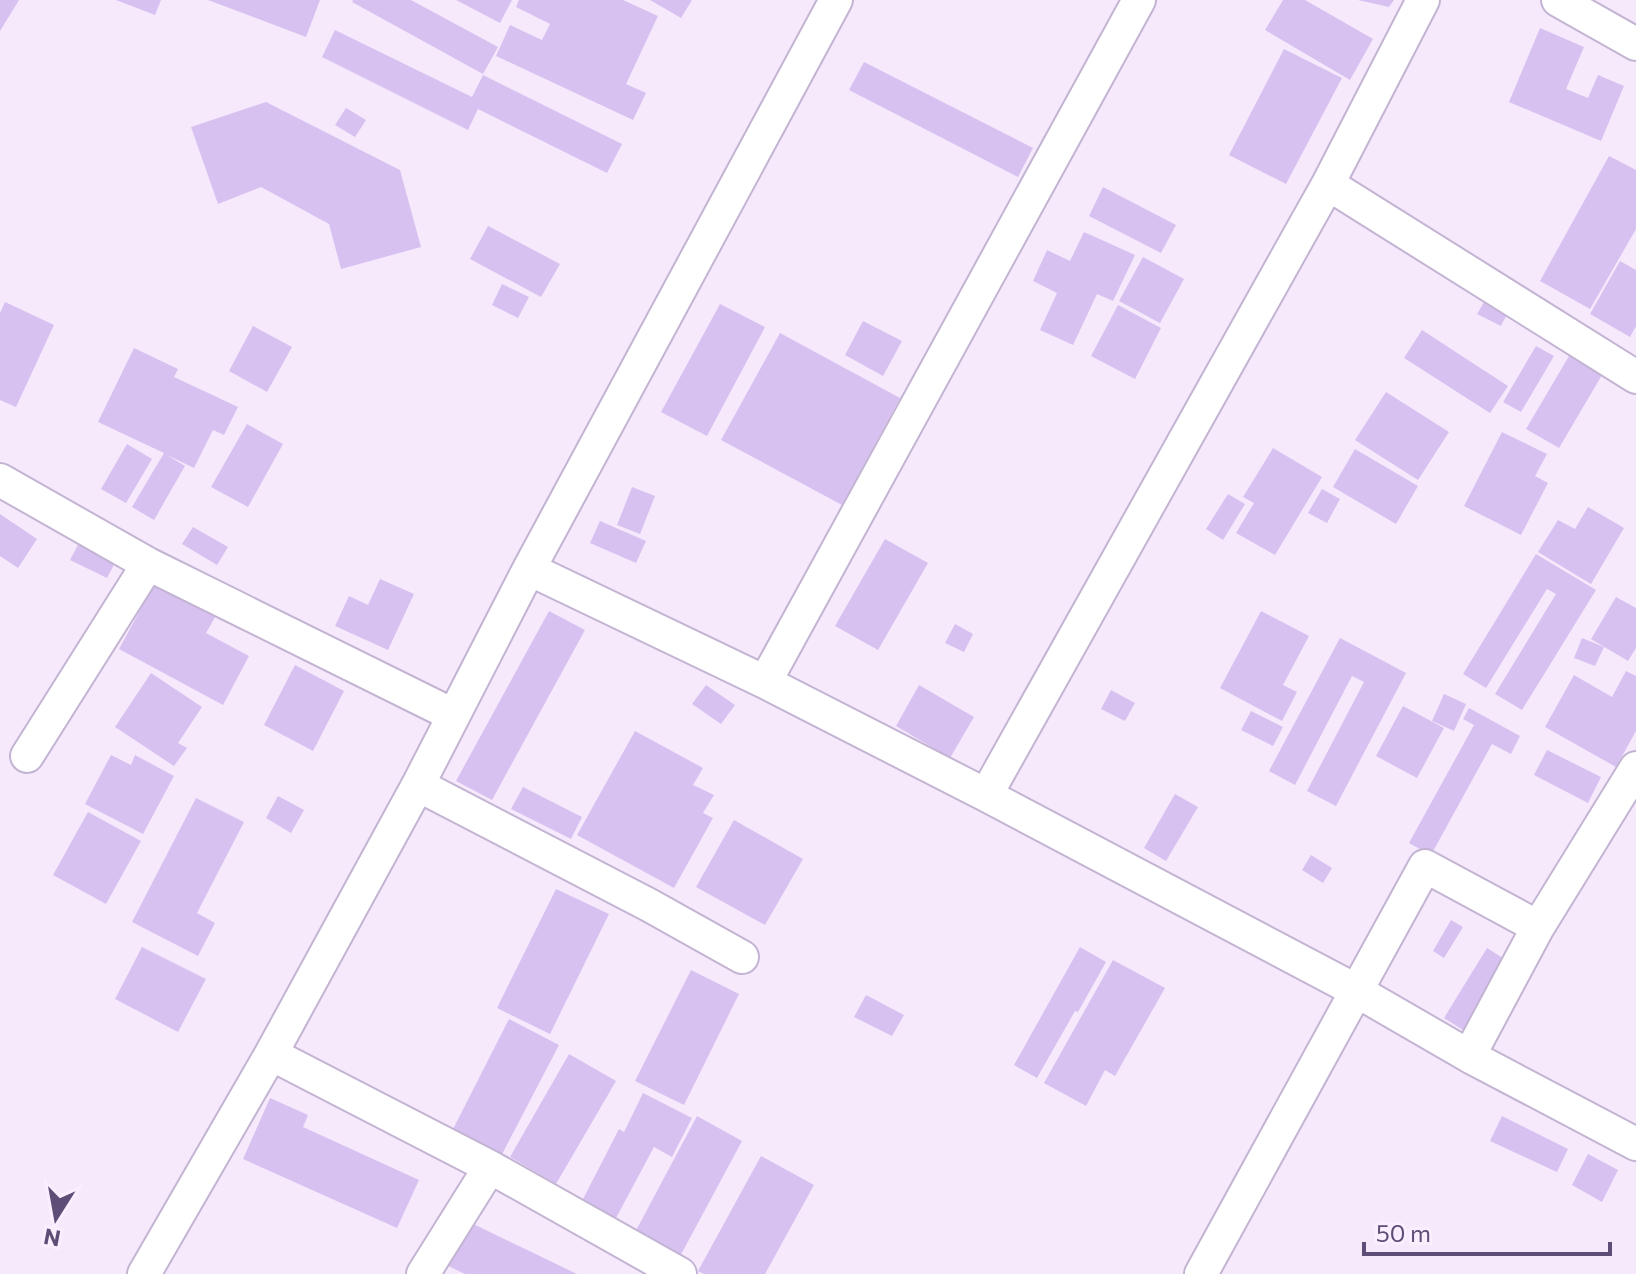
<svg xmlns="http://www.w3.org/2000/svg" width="1636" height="1274" viewBox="0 0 1636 1274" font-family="Commissioner,sans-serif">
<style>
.building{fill:#d7c1f1}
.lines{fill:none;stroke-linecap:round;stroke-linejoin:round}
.minor-casing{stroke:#c3b4d3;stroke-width:36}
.minor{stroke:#fff;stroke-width:32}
</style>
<rect width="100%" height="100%" fill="#f6e9fc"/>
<path class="building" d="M0,0h19l-19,31z
M116,0h45l-6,15z
M208,0h112l-14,37z
M353,0h58l87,47 -15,27 -131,-72z
M456,0h56l-12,23z
M519,0h104l35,16 -32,68 20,9 -13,27 -137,-64 14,-31 32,15 8,-16 -34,-17z
M650,0h42l-11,18z
M1283,0h22l68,39 -23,41 -85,-50z
M1358,0h36l-5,7z
M1540,28l44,19 -18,42 22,9 10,-23 26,11 -23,55 -92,-39z
M335,30l137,67 11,-22 139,69 -15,29 -129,-64 -10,21 -146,-73z
M1284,49l58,29 -56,106 -57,-29z
M864,62l169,86 -15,29 -169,-87z
M266,102l134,68 21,77 -80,22 -12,-45 -68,-37 -43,17 -27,-77z
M346,108l20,12 -11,17 -20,-12z
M1609,156l27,14v59l-46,80 -50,-28z
M1103,187l73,38 -15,28 -72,-37z
M488,226l72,38 -19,33 -71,-38z
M1084,232l51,23 -22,46 -16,-7 -24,51 -33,-15 17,-37 -24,-12 14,-31 23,11z
M1143,257l41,22 -24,44 -41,-22z
M1620,261l16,9v56l-6,11 -40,-23z
M502,284l27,13 -11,21 -26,-13z
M1487,297l23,11 -9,18 -24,-12z
M5,302l49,23 -38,82 -16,-7v-87z
M720,304l45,23 -58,109 -46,-24z
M1118,305l43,23 -26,51 -44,-23z
M863,321l39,20 -19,35 -38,-21z
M253,326l39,21 -25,45 -38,-21z
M1422,330l86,56 -18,27 -86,-55z
M780,333l120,65 -58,107 -121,-65z
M1536,346l18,10 -33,56 -18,-10z
M134,348l44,21 -4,8 64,30 -14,28 -11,-5 -19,38 -27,-13 18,11 -31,54 -22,-13 32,-54 -66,-31z
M1569,356l33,19 -43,73 -33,-19z
M1386,392l63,40 -31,48 -63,-40z
M247,424l36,20 -35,63 -37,-20z
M1502,432l45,22 -12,22 13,7 -27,52 -57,-29z
M127,444l25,15 -26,44 -25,-14z
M1273,448l49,29 -47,78 -39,-22 18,-30 -11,-6z
M1355,449l63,37 -22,38 -63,-37z
M632,487l23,9 -15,38 -23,-9z
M1322,489l18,10 -13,24 -19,-10z
M1228,494l17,10 -22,36 -17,-11z
M1588,507l36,21 -33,56 -53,-32 20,-32 17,9z
M0,514l37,25 -19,29 -18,-12z
M600,521l46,20 -10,22 -46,-20z
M193,527l35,20 -11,18 -35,-21z
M885,539l43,24 -50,87 -43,-24z
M80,541l37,18 -10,19 -37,-18z
M1536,554l60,36 -74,120 -27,-16 61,-100 -9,-5 -61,99 -23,-14z
M157,579l61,33 -12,21 43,23 -26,49 -104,-56z
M380,579l34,15 -26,56 -53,-24 14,-30 19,9z
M1616,597l20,11v40l-8,13 -37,-22z
M549,611l36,19 -93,170 -36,-19z
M1261,611l48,25 -26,49 14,7 -15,29 -62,-33z
M955,624l18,10 -9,18 -19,-9z
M1340,638l66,35 -70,133 -29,-15 57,-109 -12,-6 -57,109 -26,-14z
M1582,638l22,9 -9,19 -21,-8z
M295,665l49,26 -31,60 -49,-26z
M1626,671l10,5v55l-20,36 -71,-40 29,-52 38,22z
M151,673l51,34 -24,36 9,5 -13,18 -59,-39z
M706,685l29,20 -14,19 -29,-20z
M919,685l55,32 -24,41 -54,-32z
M1111,690l24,13 -10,18 -24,-12z
M1444,694l22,10 -12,27 -22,-10z
M1403,706l41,22 -27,50 -41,-22z
M1469,708l51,28 -9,18 -19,-10 -61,111 -22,-12 65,-118 -11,-6z
M1251,711l32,16 -10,19 -32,-16z
M635,731l68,37 -10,17 21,10 -11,18 10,5 -39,70 -97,-53z
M1547,750l54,27 -13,26 -54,-28z
M111,755l20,10 4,-10 39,21 -31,58 -58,-30z
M523,787l59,30 -11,22 -60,-30z
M1175,794l23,13 -32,54 -22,-13z
M278,796l26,14 -13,23 -25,-15z
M196,798l48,24 -47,91 18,10 -17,33 -66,-34z
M88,812l53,29 -35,63 -53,-29z
M734,820l69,39 -38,66 -69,-38z
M1311,855l21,13 -9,15 -21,-13z
M556,889l53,25 -59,120 -53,-26z
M1451,920l12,7 -19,31 -11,-7z
M142,947l64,32 -28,53 -63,-33z
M1080,947l26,15 -28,50 -3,-1 -38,67 -23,-13z
M1487,948l27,17 -43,70 -27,-17z
M1113,960l52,28 -50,88 -10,-6 -19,36 -42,-23z
M691,970l48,24 -55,111 -49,-24z
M866,995l38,20 -12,21 -38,-19z
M509,1019l50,26 -61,117 -49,-25z
M569,1054l47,27 -60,103 -46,-27z
M643,1093l49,25 -20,39 -18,-10 -38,71 -34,-17 37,-72 5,3z
M270,1098l38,17 -5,12 116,53 -22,48 -154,-69z
M697,1116l45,25 -65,121 -45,-24z
M1502,1116l66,33 -11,23 -67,-31z
M1588,1154l30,16 -16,32 -30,-17z
M761,1156l53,29 -49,89h-61l-6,-3z
M459,1217l118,57h-112l-27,-13z"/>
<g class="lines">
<defs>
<path id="minor" d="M1558,0l78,44
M1328,184l308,193
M0,480l148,84 305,151
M529,569l236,113 221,113 369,195 114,66 167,88
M765,682l374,-682
M27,756l121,-192
M418,785l231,120 93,52
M986,795l342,-611 95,-184
M271,1054l219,113 190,107
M1469,1056l69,-129 98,-159
M144,1274l127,-220 147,-269 111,-216 307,-569
M423,1274l67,-107
M1201,1274l224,-408 113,61"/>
</defs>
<use href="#minor" class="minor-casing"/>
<use href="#minor" class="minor"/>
</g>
<g transform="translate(56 1218) rotate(191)" stroke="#f9efff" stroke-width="6" paint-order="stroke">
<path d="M0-6L14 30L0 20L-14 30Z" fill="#5e4d76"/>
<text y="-12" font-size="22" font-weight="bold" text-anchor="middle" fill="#5e4d76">N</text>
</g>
<path d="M1364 1242v12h246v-12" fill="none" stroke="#5e4d76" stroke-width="4"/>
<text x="1376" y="1242" font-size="24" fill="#5e4d76" stroke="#f9efff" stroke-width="6" paint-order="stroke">50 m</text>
</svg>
